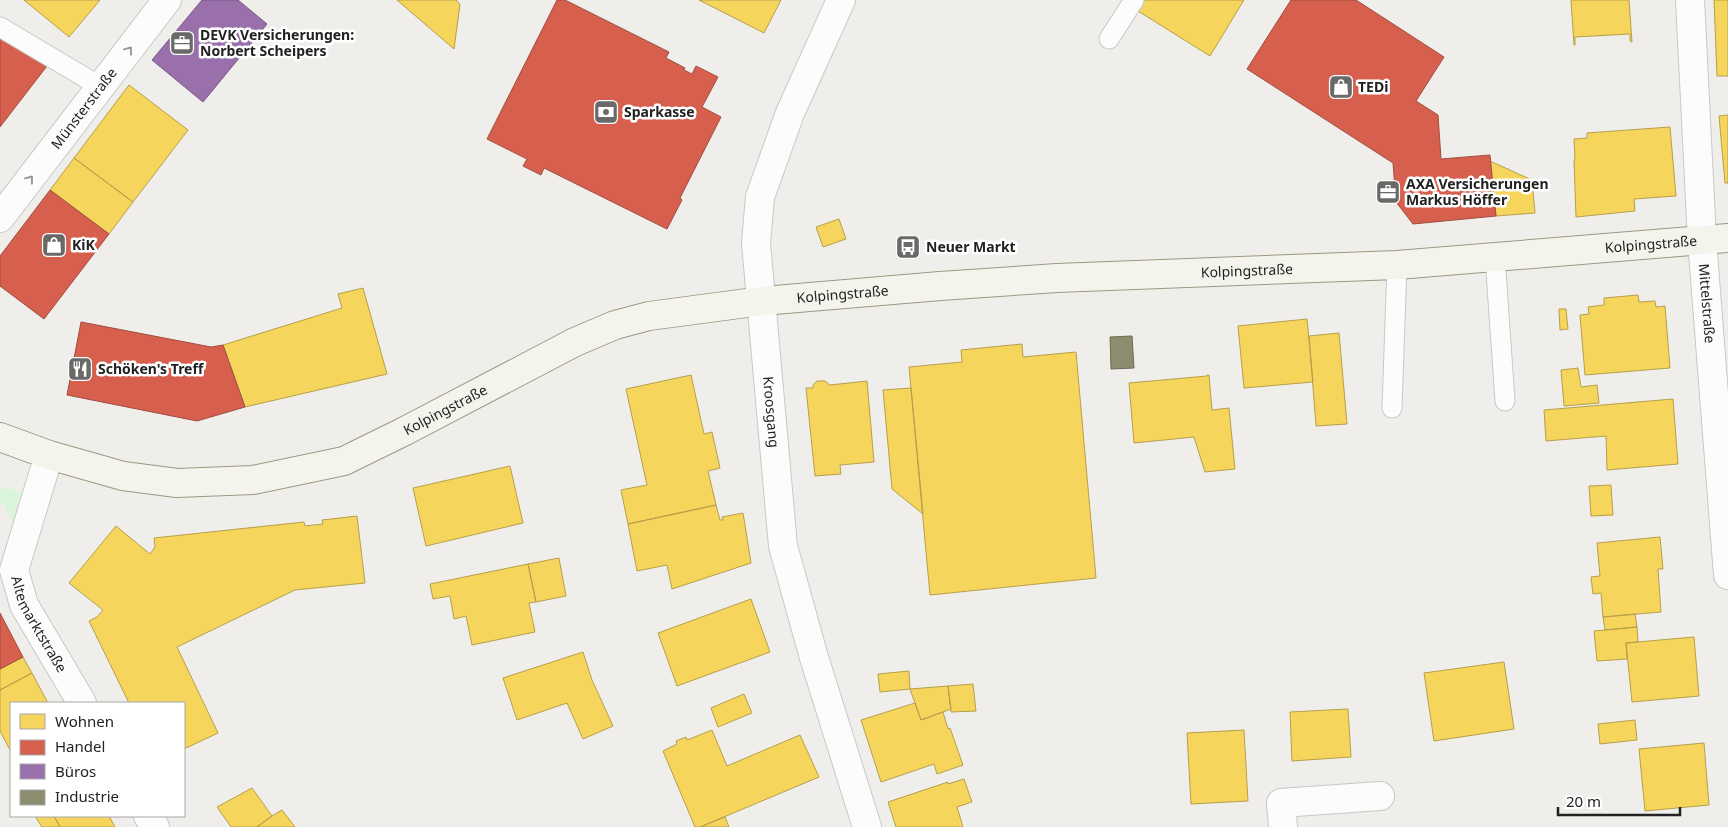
<svg xmlns="http://www.w3.org/2000/svg" width="1728" height="827" viewBox="0 0 1728 827" font-family="'Noto Sans',sans-serif">
<style>
.park{fill:#daf5da}
.homes{fill:#f6d55c;stroke:#b69f4b}
.shops{fill:#d6604d;stroke:#a04d40}
.offices{fill:#9970ab;stroke:#755982}
.industry{fill:#8c8c6e;stroke:#6c6c57}
.lines{fill:none;stroke-linecap:round;stroke-linejoin:round}
.lane-casing{stroke:#c9c8c7;stroke-width:21}
.street-casing{stroke:#c9c8c7;stroke-width:30}
.secondary-casing{stroke:#999a82;stroke-width:30}
.lane{stroke:#fdfcfc;stroke-width:19}
.street{stroke:#fdfcfc;stroke-width:28}
.secondary{stroke:#f4f4ed;stroke-width:28}
.oneway{stroke:#9a9a9a}
.labels{text-anchor:middle;stroke-width:5;stroke-linejoin:round;paint-order:stroke}
.poi-label{font-size:14px;font-weight:bold;fill:#222;stroke:#fff;text-anchor:start}
.street-label{font-size:14px;fill:#222;stroke:#fff}
</style>
<rect width="100%" height="100%" fill="#f0eeeb"/>
<path class="park" d="M0,486l42,11 -26,32 -12,-25 -4,1z"/>
<path class="homes" d="M24,0h76l-31,37z
M397,0h59l4,4 -6,45z
M699,0h82l-17,33z
M1145,0h99l-34,56 -72,-45z
M1571,0h58l3,42 -2,-1v-7l-55,3v8h-1z
M1714,0h14v76h-11z
M129,85l59,45 -55,72 -59,-44z
M1728,115v68h-3l-6,-67z
M1670,127l6,69 -42,3 1,12 -59,6 -2,-57h1l-1,-21 13,-1v-5z
M74,158l59,44 -24,32 -59,-44z
M1490,161l42,19 3,33 -39,3z
M839,219l7,20 -23,8 -7,-20z
M363,288l24,86 -142,33 -22,-62 119,-37 -4,-14z
M1638,295l1,7 16,-1 1,6 9,-1 5,62 -85,7 -5,-60 9,-1 -1,-7 16,-2v-7z
M1559,309h7l2,20 -8,1z
M1307,319l6,63 -69,6 -6,-62z
M1339,333l8,91 -31,2 -7,-90z
M1022,344l1,13 53,-5 20,226 -166,17 -21,-228 53,-5 -1,-12z
M1578,368l3,19 16,-2 2,18 -35,3 -3,-36z
M691,375l13,59 8,-2 8,36 -12,3 8,34 -88,19 -7,-34 26,-5 -21,-96z
M1207,375h2l3,35 17,-2 6,61 -30,3 -11,-35 -60,6 -5,-60 78,-7z
M817,381h8l5,4 37,-4 7,81 -34,3 1,9 -26,2 -9,-88h7v-3z
M911,388l12,126 -31,-25 -9,-99z
M1673,399l5,65 -71,6 -1,-34 -60,5 -2,-31z
M510,466l13,57 -97,23 -13,-58z
M1611,485l2,30 -22,1 -2,-30z
M716,505l4,15h3l-1,-3 21,-4 8,50 -79,26 -5,-24 -30,6 -9,-47z
M357,516l8,67 -70,7 -118,57 41,86 -34,16v-46h-55l-40,-82 8,-4 6,-7 -34,-27 47,-57 34,28 5,-7 -1,-9 150,-16 1,4 18,-2 -1,-4z
M1660,537l3,32h-5l3,43 -58,5 -2,-24 -8,1 -2,-17 9,-1 -3,-33z
M559,558l7,38 -30,6 -8,-38z
M528,564l8,38 -7,1 6,29 -63,13 -6,-29 -12,3 -4,-23 -17,3 -3,-15z
M751,599l19,53 -93,34 -19,-53z
M1635,614l2,13 -32,3 -2,-13z
M1637,627l1,15 -12,1 1,16 -30,2 -3,-30z
M1694,637l5,59 -67,6 -6,-59z
M583,652l9,28 21,46 -30,13 -16,-36 -50,17 -14,-42z
M23,657l9,16 -32,17v-21z
M1504,662l10,67 -80,12 -10,-68z
M909,671l1,18 -30,3 -2,-18z
M32,673l16,30h-37v49l-11,-21v-41z
M973,684l3,27 -25,1 -3,-26z
M948,686l3,23 -30,11 -11,-31z
M744,694l8,19 -34,14 -7,-19z
M915,703l6,17 22,-8 5,17 2,-1 13,37 -26,9 -3,-10 -53,18 -20,-62z
M1348,709l3,48 -59,4 -2,-49z
M1635,720l2,20 -37,4 -2,-20z
M712,730l15,36 73,-31 19,42 -119,50h-5l-32,-76 14,-7 -1,-3 10,-4 1,3z
M1244,730l4,71 -57,3 -4,-71z
M1704,743l5,62 -64,6 -6,-62z
M964,779l8,23 -15,5 6,20h-67l-8,-25 60,-20v2z
M252,788l20,28 -15,11h-26l-14,-20z
M282,810l13,17h-38l15,-11z
M35,816h19l6,11h-18z
M54,816h55l6,11h-55z
M725,817l4,10h-29z"/>
<path class="shops" d="M557,0h8l104,52 -3,6 19,10 -1,2 8,4 4,-8 22,11 -16,30 19,10 -41,81 2,2 -15,29 -123,-61 -3,7 -18,-9 4,-7 -40,-20z
M1291,0h65l88,57 -28,44 22,14 3,44 49,-4 6,61 -83,8 -17,-22 -3,-39 -146,-94z
M0,38l47,28 -47,61z
M50,190l59,44 -65,85 -44,-33v-30z
M81,322l130,25 12,-2 22,62 -48,14 -130,-26z
M0,613l23,44 -23,12z"/>
<path class="offices" d="M202,0h36l29,24 -64,78 -51,-42z"/>
<path class="industry" d="M1132,336l2,32 -23,1 -1,-32z"/>
<g class="lines">
<defs>
<path id="lane" d="M0,27l101,60
M1109,39l25,-39
M1495,257l10,144
M1392,408l5,-143"/>
<g id="street">
<path id="s1" d="M841,0l-51,113 -30,84 -4,46 27,303 30,108 54,173"/>
<path id="s2" d="M1690,0l12,240 26,335"/>
<path id="s3" d="M0,218l167,-218"/>
<path id="s4" d="M49,455l-35,115 10,35 58,98"/>
<path d="M148,816l7,11"/>
<path d="M1283,827l-2,-24 99,-7"/>
</g>
<g id="secondary">
<path id="s5" d="M0,437l49,18 74,21 54,7 76,-3 91,-19 61,-30 170,-89 40,-17 34,-9 113,-15 178,-15 117,-8 340,-13 331,-27"/>
</g>
</defs>
<use href="#lane" class="lane-casing"/>
<use href="#street" class="street-casing"/>
<use href="#secondary" class="secondary-casing"/>
<use href="#lane" class="lane"/>
<use href="#street" class="street"/>
<use href="#secondary" class="secondary"/>
</g>
<defs><path id="oneway-chevron" d="M-2-3.5L2.5 0L-2 3.5" fill="none" stroke-width="1.6" stroke-linecap="round" stroke-linejoin="round" transform="scale(1.25)"/></defs>
<g class="oneway">
<use href="#oneway-chevron" transform="translate(129 50) rotate(-53)"/>
<use href="#oneway-chevron" transform="translate(30 179) rotate(-53)"/>
</g>
<defs>
<symbol id="office-square" viewBox="-11 -11 22 22"><rect x="-9" y="-9" width="18" height="18" rx="4" fill="#6a6968" stroke="#fff"/><path d="M-6-3h4V-5.5h4V-3h4V5H-6ZM-1-4.5V-3h2v-1.5ZM-6 0V1H6V0Z" fill="#fff"/></symbol>
<symbol id="shop-square" viewBox="-11 -11 22 22"><rect x="-9" y="-9" width="18" height="18" rx="4" fill="#6a6968" stroke="#fff"/><path d="M-5-2.5h2.3a2.7 3.5 0 0 1 5.4 0H5L5.5 6h-11ZM-1.5-2.5h3a1.5 2.3 0 0 0-3 0Z" fill="#fff"/></symbol>
<symbol id="bank-square" viewBox="-11 -11 22 22"><rect x="-9" y="-9" width="18" height="18" rx="4" fill="#6a6968" stroke="#fff"/><path d="M-6-4H6V4H-6ZM0-2.3a2.3 2.3 0 1 0 0 4.6a2.3 2.3 0 1 0 0-4.6Z" fill="#fff"/></symbol>
<symbol id="bus-square" viewBox="-11 -11 22 22"><rect x="-9" y="-9" width="18" height="18" rx="4" fill="#6a6968" stroke="#fff"/><path d="M-5-6H5V4H4V6H2V4H-2V6H-4V4H-5ZM-3.5-4V0h7V-4ZM-3.5 1.2v1.5H-2V1.2ZM2 1.2v1.5H3.5V1.2Z" fill="#fff"/></symbol>
<symbol id="restaurant-square" viewBox="-11 -11 22 22"><rect x="-9" y="-9" width="18" height="18" rx="4" fill="#6a6968" stroke="#fff"/><path d="M-5-6h1v4h1v-4h1v4h1v-4h1v5L-1.5 .5V6h-2V.5L-5-1ZM5-6V6H3V1.5H1.5Q1.5-4 5-6Z" fill="#fff"/></symbol>
</defs>
<g fill-rule="evenodd">
<use href="#office-square" x="168" y="29" width="28" height="28"/>
<use href="#shop-square" x="1327" y="73" width="28" height="28"/>
<use href="#bank-square" x="592" y="98" width="28" height="28"/>
<use href="#office-square" x="1374" y="178" width="28" height="28"/>
<use href="#shop-square" x="40" y="231" width="28" height="28"/>
<use href="#bus-square" x="894" y="233" width="28" height="28"/>
<use href="#restaurant-square" x="66" y="355" width="28" height="28"/>
</g>
<g class="labels">
<g class="poi-label">
<text x="200" y="40">DEVK Versicherungen:<tspan x="200" dy="16">Norbert Scheipers</tspan></text>
<text x="1358" y="92">TEDi</text>
<text x="624" y="117">Sparkasse</text>
<text x="1406" y="189">AXA Versicherungen<tspan x="1406" dy="16">Markus Höffer</tspan></text>
<text x="72" y="250">KiK</text>
<text x="926" y="252">Neuer Markt</text>
<text x="98" y="374">Schöken's Treff</text>
</g>
<g class="street-label">
<text dy="5" stroke="none"><textPath href="#s3" startOffset="138">Münsterstraße</textPath></text>
<text dy="5" stroke="none"><textPath href="#s5" startOffset="1696">Kolpingstraße</textPath></text>
<text dy="5" stroke="none"><textPath href="#s5" startOffset="1291">Kolpingstraße</textPath></text>
<text dy="5" stroke="none"><textPath href="#s5" startOffset="886">Kolpingstraße</textPath></text>
<text dy="5" stroke="none"><textPath href="#s2" startOffset="304">Mittelstraße</textPath></text>
<text dy="5" stroke="none"><textPath href="#s5" startOffset="466">Kolpingstraße</textPath></text>
<text dy="5" stroke="none"><textPath href="#s1" startOffset="429">Kroosgang</textPath></text>
<text dy="5" stroke="none"><textPath href="#s4" startOffset="180">Altemarktstraße</textPath></text>
</g>
</g>
<rect x="10" y="702" width="175" height="115" fill="#ffffff" stroke="#a7a7a7"/>
<rect x="20" y="714" width="25" height="15" fill="#f6d55c" stroke="#a7a7a7"/>
<text x="55" y="727" font-size="15" fill="#222222">Wohnen</text>
<rect x="20" y="740" width="25" height="15" fill="#d6604d" stroke="#a7a7a7"/>
<text x="55" y="752" font-size="15" fill="#222222">Handel</text>
<rect x="20" y="764" width="25" height="15" fill="#9970ab" stroke="#a7a7a7"/>
<text x="55" y="777" font-size="15" fill="#222222">Büros</text>
<rect x="20" y="790" width="25" height="15" fill="#8c8c6e" stroke="#a7a7a7"/>
<text x="55" y="802" font-size="15" fill="#222222">Industrie</text>
<path d="M1558 807v8h122v-8" fill="none" stroke="#222222" stroke-width="2.5"/>
<text x="1566" y="807" font-size="15" fill="#222222" stroke="#ffffff" stroke-width="4" paint-order="stroke">20 m</text>
</svg>
